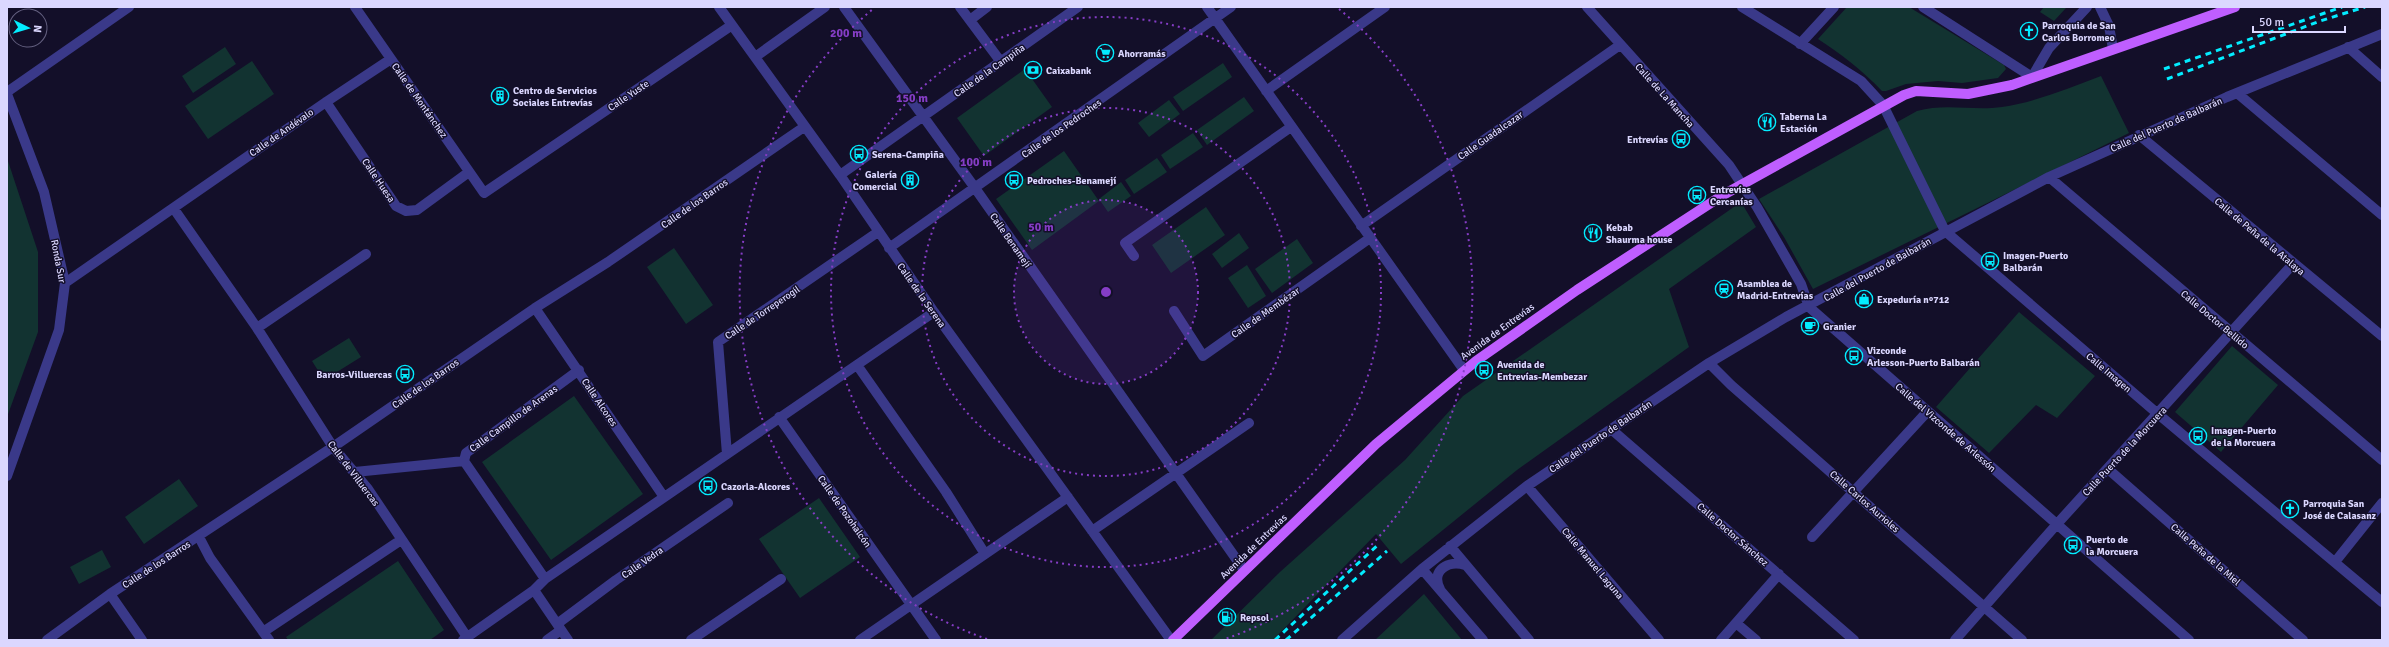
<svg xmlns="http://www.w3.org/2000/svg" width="2389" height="647" viewBox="0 0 2389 647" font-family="Signika,sans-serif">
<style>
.green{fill:#123331}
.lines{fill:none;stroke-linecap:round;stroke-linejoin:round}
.minor{stroke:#3a3989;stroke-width:10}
.major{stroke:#bf5eff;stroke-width:10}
.rail{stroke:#03ecff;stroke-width:3;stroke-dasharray:6 5;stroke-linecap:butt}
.ring{fill:none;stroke:#853dc5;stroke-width:2;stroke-dasharray:2 4}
.labels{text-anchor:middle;stroke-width:3;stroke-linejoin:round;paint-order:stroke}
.poi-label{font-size:10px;font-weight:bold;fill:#dbd7ff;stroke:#130f29;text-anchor:start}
.street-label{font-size:10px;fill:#dbd7ff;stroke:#130f29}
.centre{fill:#853dc5;stroke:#130f29;stroke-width:2}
.ring-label{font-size:12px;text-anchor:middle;font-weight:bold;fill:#853dc5;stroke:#130f29;stroke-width:3;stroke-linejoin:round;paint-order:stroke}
</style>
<rect width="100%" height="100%" fill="#130f29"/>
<path class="green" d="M1847,7h62l95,58 2,4 -8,9 -36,5 -24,-2 -32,3 -20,7h-4c-20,-21 -41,-37 -64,-52z
M2044,7h20l2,1 -12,13 -14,-9z
M225,47l11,17 -43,29 -11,-17z
M252,61l22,33 -66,45 -23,-33z
M1223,63l9,14 -49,34 -10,-14z
M1025,69l27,38 -68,49 -27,-38z
M2101,76l28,57 -316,156 -29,-52 -25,-38 158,-88c28,-8 56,0 85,-4 34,-5 67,-19 99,-31z
M1244,97l10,14 -47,34 -10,-15z
M1169,100l11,14 -31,23 -11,-14z
M1193,133l10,14 -33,22 -9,-14z
M1064,151l35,50 -67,49 -36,-51z
M7,158l31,94v80l-31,85z
M1157,158l10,14 -33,22 -9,-14z
M1121,182l10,14 -23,16 -9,-13z
M1741,202l15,25 -87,62 20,58 -172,123 -116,94 -25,-30 -103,106h-62l69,-68 125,-112 58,-64z
M1206,207l19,28 -54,38 -19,-28z
M1239,233l10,15 -27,20 -10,-14z
M1297,239l16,24 -41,30 -17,-24z
M674,248l39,57 -27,19 -39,-57z
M1247,265l19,31 -18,12 -20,-30z
M2019,312l76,64 -38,42 -21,-13 -47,48 -53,-46z
M349,338l12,19 -37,23 -12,-19z
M2232,346l46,39 -57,67 -46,-40z
M574,396l69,98 -92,66 -69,-98z
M179,479l19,27 -54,38 -19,-27z
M819,498l41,59 -60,41 -41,-59z
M102,550l9,17 -32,17 -9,-17z
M398,561l46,69 -14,10h-142l-2,-3z
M1424,594l38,46h-87z"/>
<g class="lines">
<path class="minor" d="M355,7l129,186 248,-168
M719,7l121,168 94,137 237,328
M844,7l131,181 269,382
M960,7l41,55
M1207,7l257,363
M1587,7l142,158 28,42 44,77 8,23 380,333
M1742,7l119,74 22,24 62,126 213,183 224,188
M1923,7l109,70 17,-29 38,-41
M2100,7l9,19 4,23
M970,20l17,-13
M1800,44l34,-37
M2348,47l34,30
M755,57l70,-50
M1266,91l119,-84
M7,92l122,-85
M2237,93l145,122
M7,94l37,98 21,91 -6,47 -52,146
M326,102l70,104 10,5 11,-1 52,-38
M2139,135l243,201
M840,175l238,-168
M2049,177l333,283
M174,209l83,119 76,119 35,42 99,148
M1361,226l259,-181
M889,248l342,-241
M1134,256l-9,-13 166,-116
M65,283l261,-181 65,-43
M535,308l129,189
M1174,311l29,45 167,-118
M257,328l109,-74
M1709,363l22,22 291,255
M857,365l89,127 39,62
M779,417l157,223
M1611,429l243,211
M727,454l-9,-112 160,-110
M464,461l2,-8 7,-5 106,-78
M464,461l81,118
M2108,469l195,171
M355,472l109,-11
M1527,486l132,154
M1092,531l157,-108
M199,537l11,21 59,82
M1812,537l115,-125
M1450,546l79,94
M2335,562l47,-59
M1422,569l61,71
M1440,589c-10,-19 9,-29 25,-24
M534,590l34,50
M110,594l32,46
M1736,623l20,17
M557,624l59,-44 112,-77
M263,632l138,-92
M47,640l63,-46 223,-147 202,-139 73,-46 196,-135
M463,640l71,-50 11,-11 389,-267
M547,640l14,-10
M691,640l90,-61
M860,640l208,-143
M1342,640l80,-71 105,-83 182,-123 77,-46 263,-140 178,-80 155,-63
M1721,640l58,-66
M1955,640l102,-116 236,-260"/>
<path class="major" d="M1173,640l203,-196 100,-83 101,-71 146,-95 181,-100 12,-4 52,3 44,-9 223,-78"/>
<path class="rail" d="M2164,69l178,-62
M2167,79l153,-58 45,-14
M1275,640l105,-97
M1286,640l101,-89"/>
</g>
<circle cx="1106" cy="292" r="92" fill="#853dc5" fill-opacity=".12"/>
<g class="ring">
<circle cx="1106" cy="292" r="92"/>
<circle cx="1106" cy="292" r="184"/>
<circle cx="1106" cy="292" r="275"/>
<path d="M987 639A367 367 0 0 1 873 9M1339 9A367 367 0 0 1 1225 639"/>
</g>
<defs>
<symbol id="church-ring" viewBox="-11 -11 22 22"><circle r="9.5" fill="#130f29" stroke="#03ecff" stroke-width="1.5"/><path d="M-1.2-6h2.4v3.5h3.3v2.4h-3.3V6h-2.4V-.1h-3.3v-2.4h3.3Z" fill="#03ecff"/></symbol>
<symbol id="supermarket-ring" viewBox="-11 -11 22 22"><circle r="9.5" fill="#130f29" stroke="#03ecff" stroke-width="1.5"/><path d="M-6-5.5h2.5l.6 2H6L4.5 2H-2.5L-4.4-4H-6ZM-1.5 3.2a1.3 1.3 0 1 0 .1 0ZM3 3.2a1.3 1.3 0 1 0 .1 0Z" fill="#03ecff"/></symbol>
<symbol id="bank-ring" viewBox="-11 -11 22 22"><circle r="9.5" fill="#130f29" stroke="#03ecff" stroke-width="1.5"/><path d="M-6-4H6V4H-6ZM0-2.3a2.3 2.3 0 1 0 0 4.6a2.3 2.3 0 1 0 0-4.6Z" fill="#03ecff"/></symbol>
<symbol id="building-ring" viewBox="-11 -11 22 22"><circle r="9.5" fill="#130f29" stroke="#03ecff" stroke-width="1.5"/><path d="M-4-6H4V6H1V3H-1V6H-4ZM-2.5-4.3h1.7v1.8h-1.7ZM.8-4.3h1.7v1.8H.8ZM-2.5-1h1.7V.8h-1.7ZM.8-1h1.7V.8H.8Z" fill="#03ecff"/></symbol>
<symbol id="restaurant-ring" viewBox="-11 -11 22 22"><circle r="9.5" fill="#130f29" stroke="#03ecff" stroke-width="1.5"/><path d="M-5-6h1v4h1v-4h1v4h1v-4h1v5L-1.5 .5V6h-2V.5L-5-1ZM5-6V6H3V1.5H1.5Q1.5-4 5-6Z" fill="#03ecff"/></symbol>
<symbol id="bus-ring" viewBox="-11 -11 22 22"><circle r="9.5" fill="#130f29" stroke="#03ecff" stroke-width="1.5"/><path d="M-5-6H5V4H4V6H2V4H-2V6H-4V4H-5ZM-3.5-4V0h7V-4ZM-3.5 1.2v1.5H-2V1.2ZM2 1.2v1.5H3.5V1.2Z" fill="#03ecff"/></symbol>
<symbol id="station-ring" viewBox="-11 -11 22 22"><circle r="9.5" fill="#130f29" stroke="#03ecff" stroke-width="1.5"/><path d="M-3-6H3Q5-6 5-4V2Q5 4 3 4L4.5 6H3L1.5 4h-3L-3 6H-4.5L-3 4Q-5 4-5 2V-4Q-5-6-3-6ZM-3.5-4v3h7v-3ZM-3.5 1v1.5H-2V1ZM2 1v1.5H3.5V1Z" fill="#03ecff"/></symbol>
<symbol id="shop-ring" viewBox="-11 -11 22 22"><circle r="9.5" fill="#130f29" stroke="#03ecff" stroke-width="1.5"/><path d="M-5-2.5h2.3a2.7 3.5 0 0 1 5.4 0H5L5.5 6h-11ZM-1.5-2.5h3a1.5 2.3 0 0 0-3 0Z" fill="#03ecff"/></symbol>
<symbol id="cafe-ring" viewBox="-11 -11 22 22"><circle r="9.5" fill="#130f29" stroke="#03ecff" stroke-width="1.5"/><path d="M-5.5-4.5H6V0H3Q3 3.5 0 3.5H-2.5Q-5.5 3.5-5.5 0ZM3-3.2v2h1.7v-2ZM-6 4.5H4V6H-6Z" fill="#03ecff"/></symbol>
<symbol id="fuel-ring" viewBox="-11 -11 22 22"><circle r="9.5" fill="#130f29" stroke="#03ecff" stroke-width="1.5"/><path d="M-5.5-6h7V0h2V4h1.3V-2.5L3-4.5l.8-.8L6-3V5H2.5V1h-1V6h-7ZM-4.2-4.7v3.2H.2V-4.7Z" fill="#03ecff"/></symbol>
</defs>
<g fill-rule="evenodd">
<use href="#church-ring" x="2019" y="21" width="20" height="20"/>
<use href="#supermarket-ring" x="1095" y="43" width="20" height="20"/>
<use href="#bank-ring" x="1023" y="60" width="20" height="20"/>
<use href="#building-ring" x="490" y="86" width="20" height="20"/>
<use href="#restaurant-ring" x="1757" y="112" width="20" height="20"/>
<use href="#bus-ring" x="1671" y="129" width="20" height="20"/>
<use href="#bus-ring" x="849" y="144" width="20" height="20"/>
<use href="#building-ring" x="900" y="170" width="20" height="20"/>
<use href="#bus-ring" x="1004" y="170" width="20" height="20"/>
<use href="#bus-ring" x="1687" y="185" width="20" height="20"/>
<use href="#restaurant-ring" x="1583" y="223" width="20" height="20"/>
<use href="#bus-ring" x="1980" y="251" width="20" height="20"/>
<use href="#station-ring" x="1714" y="279" width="20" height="20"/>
<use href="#shop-ring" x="1854" y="289" width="20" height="20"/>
<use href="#cafe-ring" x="1800" y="316" width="20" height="20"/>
<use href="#bus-ring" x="1844" y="346" width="20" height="20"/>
<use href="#bus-ring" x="1474" y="360" width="20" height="20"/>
<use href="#bus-ring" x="395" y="364" width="20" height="20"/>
<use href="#bus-ring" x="2188" y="426" width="20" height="20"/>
<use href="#bus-ring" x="698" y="476" width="20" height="20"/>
<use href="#church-ring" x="2280" y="499" width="20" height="20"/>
<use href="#bus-ring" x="2063" y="535" width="20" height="20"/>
<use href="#fuel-ring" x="1217" y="607" width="20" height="20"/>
</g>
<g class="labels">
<g class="poi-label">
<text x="2042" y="29">Parroquia de San<tspan x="2042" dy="12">Carlos Borromeo</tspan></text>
<text x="1118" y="57">Ahorramás</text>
<text x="1046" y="74">Caixabank</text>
<text x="513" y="94">Centro de Servicios<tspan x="513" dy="12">Sociales Entrevías</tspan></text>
<text x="1780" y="120">Taberna La<tspan x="1780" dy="12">Estación</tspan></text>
<text x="1668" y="143" text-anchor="end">Entrevías</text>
<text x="872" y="158">Serena-Campiña</text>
<text x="897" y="178" text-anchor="end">Galería<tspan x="897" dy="12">Comercial</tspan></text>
<text x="1027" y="184">Pedroches-Benamejí</text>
<text x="1710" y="193">Entrevías<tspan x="1710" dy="12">Cercanías</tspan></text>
<text x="1606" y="231">Kebab<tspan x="1606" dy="12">Shaurma house</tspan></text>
<text x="2003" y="259">Imagen-Puerto<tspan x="2003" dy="12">Balbarán</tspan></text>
<text x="1737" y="287">Asamblea de<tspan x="1737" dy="12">Madrid-Entrevías</tspan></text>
<text x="1877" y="303">Expeduría nº712</text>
<text x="1823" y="330">Granier</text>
<text x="1867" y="354">Vizconde<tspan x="1867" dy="12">Arlesson-Puerto Balbarán</tspan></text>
<text x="1497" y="368">Avenida de<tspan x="1497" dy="12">Entrevías-Membezar</tspan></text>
<text x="392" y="378" text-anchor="end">Barros-Villuercas</text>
<text x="2211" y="434">Imagen-Puerto<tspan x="2211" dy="12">de la Morcuera</tspan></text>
<text x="721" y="490">Cazorla-Alcores</text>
<text x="2303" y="507">Parroquia San<tspan x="2303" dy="12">José de Calasanz</tspan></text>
<text x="2086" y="543">Puerto de<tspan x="2086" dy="12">la Morcuera</tspan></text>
<text x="1240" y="621">Repsol</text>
</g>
<g class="street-label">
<text transform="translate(989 70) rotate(-35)" y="4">Calle de la Campiña</text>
<text transform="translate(628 95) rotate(-34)" y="4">Calle Yuste</text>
<text transform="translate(1665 95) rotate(48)" y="4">Calle de La Mancha</text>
<text transform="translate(420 100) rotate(55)" y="4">Calle de Montánchez</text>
<text transform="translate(2166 124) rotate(-24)" y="4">Calle del Puerto de Balbarán</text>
<text transform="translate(1061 128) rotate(-35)" y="4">Calle de los Pedroches</text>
<text transform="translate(281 132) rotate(-35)" y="4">Calle de Andévalo</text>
<text transform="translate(1490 135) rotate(-35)" y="4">Calle Guadalcazar</text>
<text transform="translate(379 180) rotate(56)" y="4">Calle Huesa</text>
<text transform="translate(694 203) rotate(-35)" y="4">Calle de los Barros</text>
<text transform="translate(2260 236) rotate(40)" y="4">Calle de Peña de la Atalaya</text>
<text transform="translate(1011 240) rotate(55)" y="4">Calle Benamejí</text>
<text transform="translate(59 261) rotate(79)" y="4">Ronda Sur</text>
<text transform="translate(1877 269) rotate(-29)" y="4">Calle del Puerto de Balbarán</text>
<text transform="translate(922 295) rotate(55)" y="4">Calle de la Serena</text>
<text transform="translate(762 312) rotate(-34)" y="4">Calle de Torreperogil</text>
<text transform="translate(1265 312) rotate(-35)" y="4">Calle de Membézar</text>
<text transform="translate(2215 319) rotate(40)" y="4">Calle Doctor Bellido</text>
<text transform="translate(1497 331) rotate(-36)" y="4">Avenida de Entrevías</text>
<text transform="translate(2109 372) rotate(40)" y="4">Calle Imagen</text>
<text transform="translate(425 383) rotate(-35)" y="4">Calle de los Barros</text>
<text transform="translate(600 402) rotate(56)" y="4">Calle Alcores</text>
<text transform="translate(513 418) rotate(-36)" y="4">Calle Campillo de Arenas</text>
<text transform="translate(1946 427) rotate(41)" y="4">Calle del Vizconde de Arlessón</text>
<text transform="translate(1600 436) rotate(-34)" y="4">Calle del Puerto de Balbarán</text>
<text transform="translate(2124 451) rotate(-47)" y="4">Calle Puerto de la Morcuera</text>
<text transform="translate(354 473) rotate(53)" y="4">Calle de Villuercas</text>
<text transform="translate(1865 501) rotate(41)" y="4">Calle Carlos Aurioles</text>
<text transform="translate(845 511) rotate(55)" y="4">Calle de Pozohalcón</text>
<text transform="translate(1733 534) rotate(41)" y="4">Calle Doctor Sánchez</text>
<text transform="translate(1253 546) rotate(-44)" y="4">Avenida de Entrevías</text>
<text transform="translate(2206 554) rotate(41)" y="4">Calle Peña de la Miel</text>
<text transform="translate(642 562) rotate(-35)" y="4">Calle Vedra</text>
<text transform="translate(1593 563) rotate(50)" y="4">Calle Manuel Laguna</text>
<text transform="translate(156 564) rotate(-33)" y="4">Calle de los Barros</text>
</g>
</g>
<circle cx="1106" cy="292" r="6" class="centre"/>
<g class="ring-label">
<text x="846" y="37">200 m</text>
<text x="912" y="102">150 m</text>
<text x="976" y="166">100 m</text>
<text x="1041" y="231">50 m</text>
</g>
<rect width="2389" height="647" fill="none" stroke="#dbd7ff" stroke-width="16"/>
<g transform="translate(28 28) rotate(95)"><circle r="19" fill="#130f29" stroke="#635f7f"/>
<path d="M0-3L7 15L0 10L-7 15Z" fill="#03ecff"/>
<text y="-6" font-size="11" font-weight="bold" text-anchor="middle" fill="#dbd7ff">N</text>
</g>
<path d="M2253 26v6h92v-6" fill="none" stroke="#dbd7ff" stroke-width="2"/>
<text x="2259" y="26" font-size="12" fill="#dbd7ff" stroke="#130f29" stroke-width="3" paint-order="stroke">50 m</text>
</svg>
